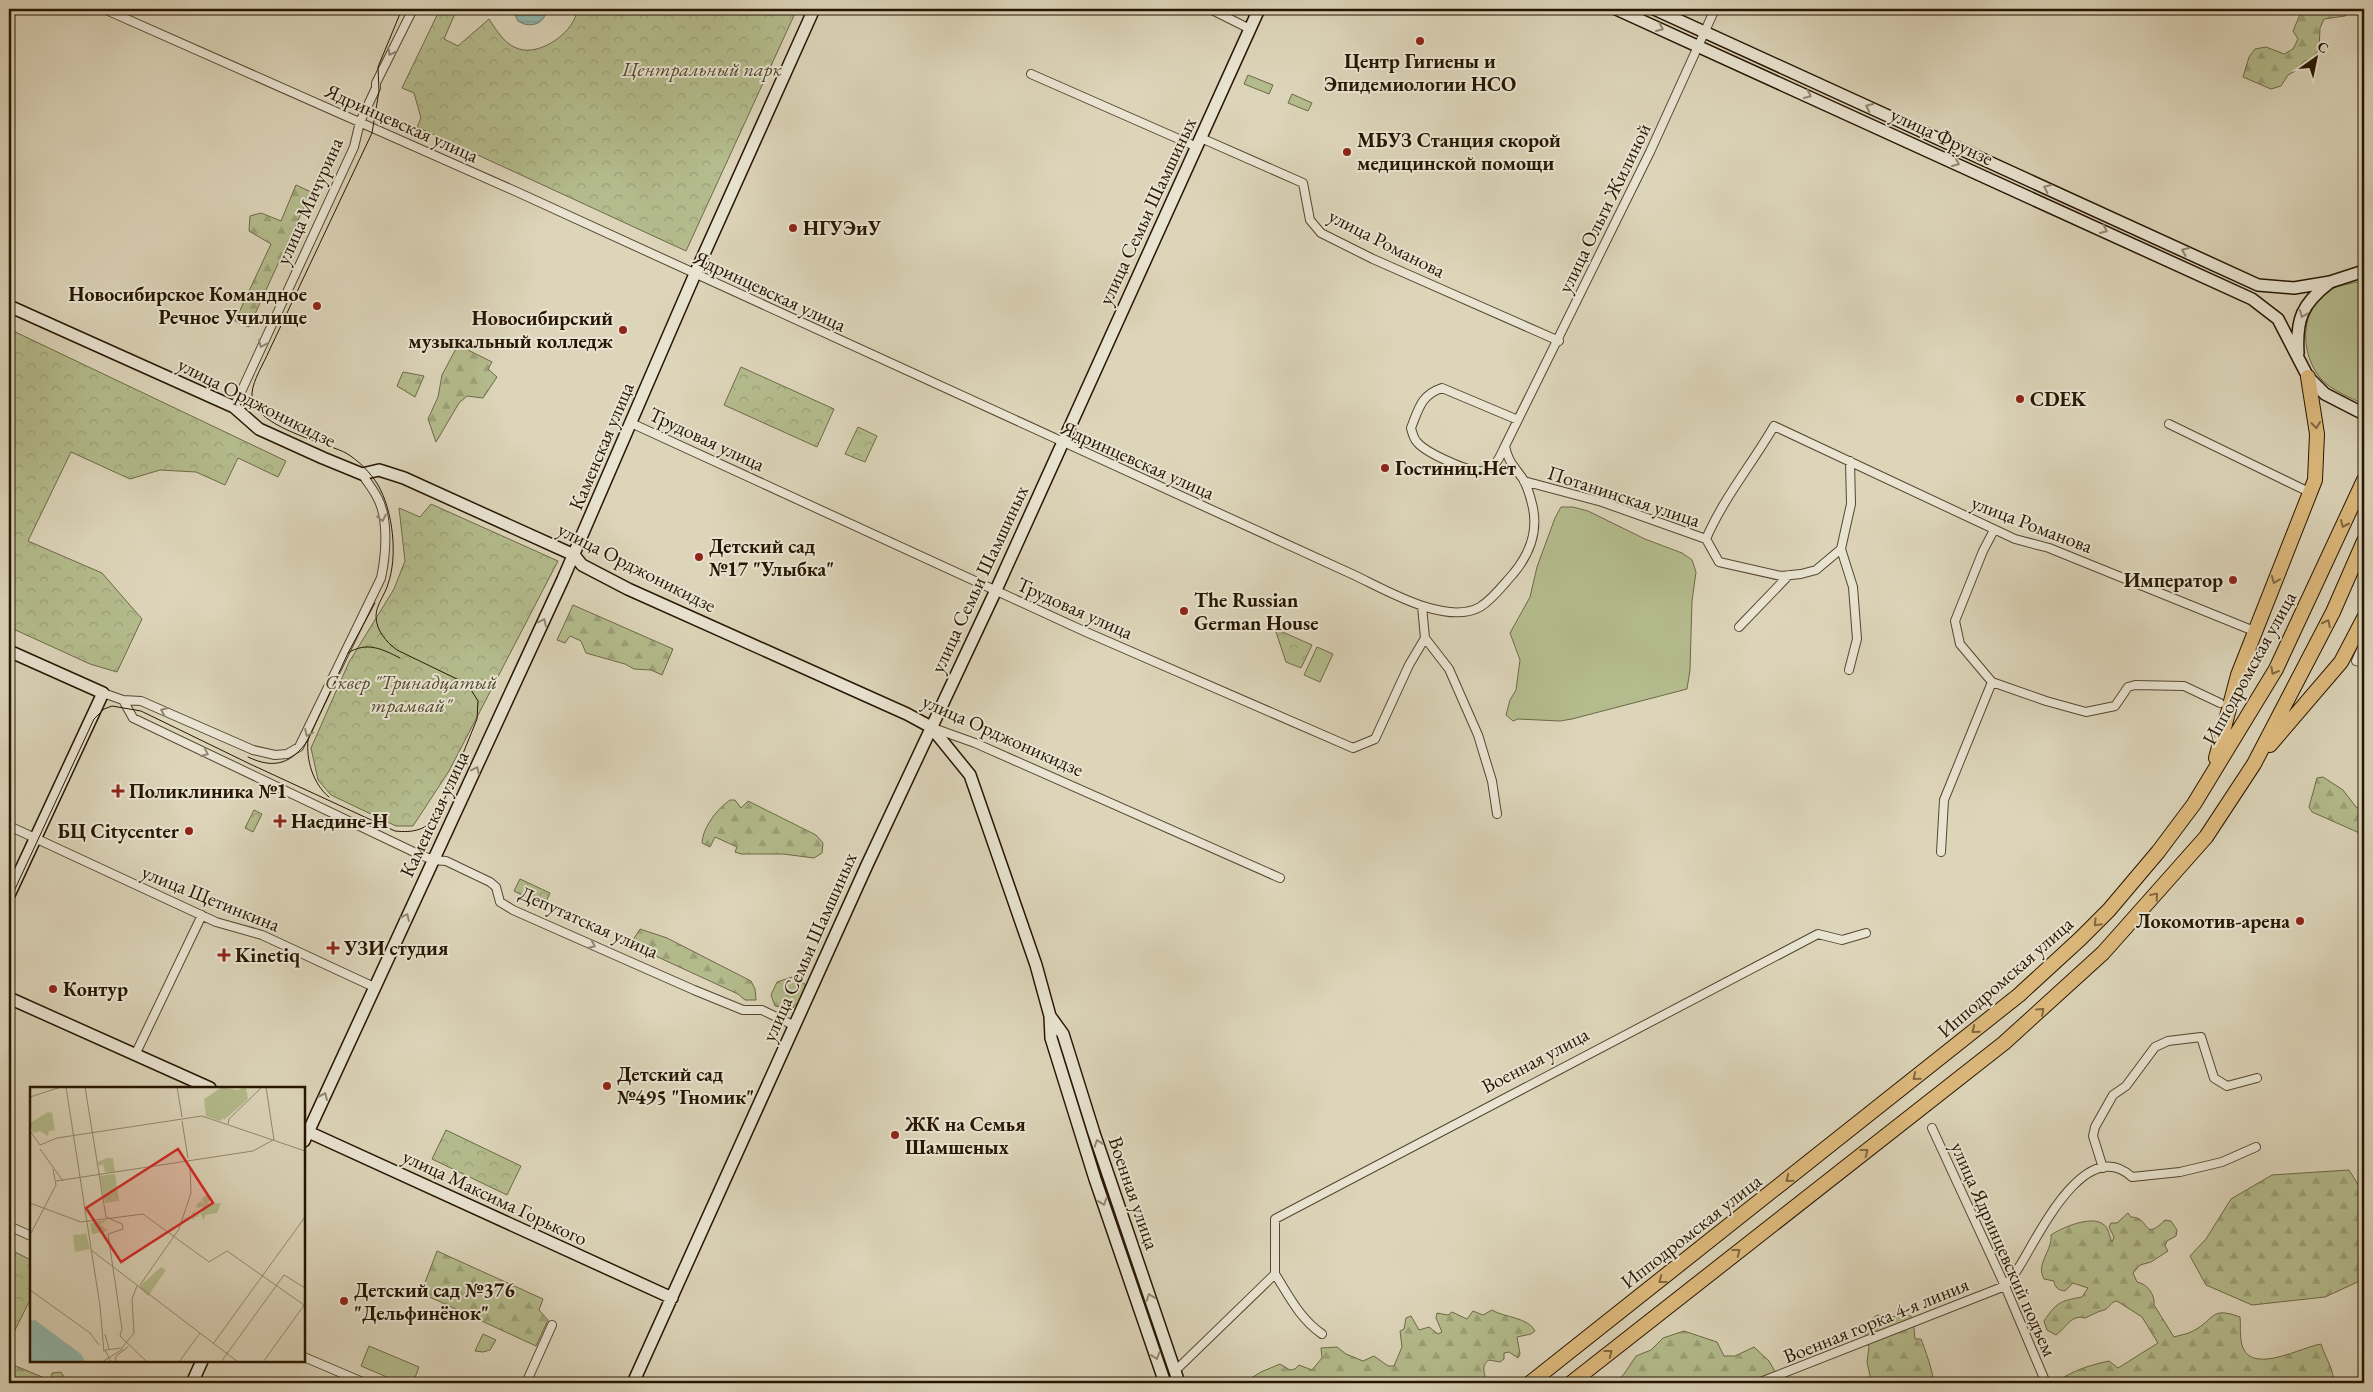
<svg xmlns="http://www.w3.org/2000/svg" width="2373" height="1392" viewBox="0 0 2373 1392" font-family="'EB Garamond',serif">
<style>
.grass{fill:#b4bc8d;stroke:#6d6947}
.forest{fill:url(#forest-firs);stroke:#6d6947}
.park{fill:url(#park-crowns);stroke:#6d6947}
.water{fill:url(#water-rules);stroke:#677869}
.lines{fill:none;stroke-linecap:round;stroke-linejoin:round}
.street-casing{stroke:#54462f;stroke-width:10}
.secondary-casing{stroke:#261601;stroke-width:14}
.highway-casing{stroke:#261601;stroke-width:16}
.street{stroke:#e9e4d2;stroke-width:8}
.secondary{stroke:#e9e4d2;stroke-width:11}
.highway{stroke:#deba7d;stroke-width:14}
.tram{stroke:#261601;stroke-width:1}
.oneway{stroke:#918774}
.oneway2{stroke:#82683f}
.poi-dot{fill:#8f2418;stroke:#e9e4d2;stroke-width:2}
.labels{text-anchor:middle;stroke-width:4;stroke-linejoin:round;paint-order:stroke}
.poi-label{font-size:20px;font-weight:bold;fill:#261601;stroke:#e9e4d2;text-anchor:start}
.park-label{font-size:20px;font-style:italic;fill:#51482b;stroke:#e9e4d2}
.street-label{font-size:20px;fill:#261601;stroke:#e9e4d2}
.inset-road{fill:none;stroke:#948970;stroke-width:1}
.view{fill:#d62828;fill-opacity:0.15;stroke:#d62828;stroke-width:2.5}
.inset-edge{fill:none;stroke:#261601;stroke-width:2.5}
</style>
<defs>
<pattern id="forest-firs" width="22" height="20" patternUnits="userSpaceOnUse" patternTransform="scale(1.25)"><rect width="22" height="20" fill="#b4bc8d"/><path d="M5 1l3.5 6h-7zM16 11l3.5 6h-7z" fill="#9ba178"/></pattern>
<pattern id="park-crowns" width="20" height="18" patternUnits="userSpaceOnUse" patternTransform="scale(1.25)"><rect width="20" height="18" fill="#b4bc8d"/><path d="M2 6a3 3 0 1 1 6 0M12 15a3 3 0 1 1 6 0" fill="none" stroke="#9ba178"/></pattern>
<pattern id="water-rules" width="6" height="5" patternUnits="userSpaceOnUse" patternTransform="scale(1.25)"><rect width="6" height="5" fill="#93b9af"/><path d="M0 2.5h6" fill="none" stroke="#7f9e95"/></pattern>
</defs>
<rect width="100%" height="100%" fill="#ddd5ba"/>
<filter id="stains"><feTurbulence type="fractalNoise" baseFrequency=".004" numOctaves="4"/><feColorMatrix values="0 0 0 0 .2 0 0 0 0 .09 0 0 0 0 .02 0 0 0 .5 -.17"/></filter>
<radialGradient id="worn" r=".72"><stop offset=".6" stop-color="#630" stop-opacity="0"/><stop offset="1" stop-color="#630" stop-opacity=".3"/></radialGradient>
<path class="grass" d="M1248,75l25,10 -4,9 -25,-10z
M1292,94l20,9 -4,8 -20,-8z
M2357,282l7,1v121c-13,-6 -33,-14 -43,-25 -22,-26 -22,-72 11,-90 7,-4 18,-5 25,-7z
M1561,507h12l15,4 57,28 37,14 10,7 4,12 -4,29 -2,69 -3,19 -115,30 -12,2 -42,-2 -5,2 -7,-6 4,-15 6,-10 4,-30 -10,-27 20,-36 7,-30 18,-49z
M1317,647l16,7 -13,28 -16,-7z
M369,1346l50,21 -6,16h-12l-40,-17z"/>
<path class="forest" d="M2295,9h59l-9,7 -21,3 -4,9 -1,22 -7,8 -9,4 -6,8 -9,5 -7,11 -10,3 -28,-12 6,-20 6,-8 11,-2 18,7 9,-5 5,-10 -5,-8 8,-19z
M296,185l15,7 -62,135 -14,-6 36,-77 -22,-13 1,-15 11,-3 20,8z
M458,345l34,17 -4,7 9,8 -14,21 -16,-2 -8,7 -23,39 -8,-23 10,-22 4,-22z
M403,372l21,4 -9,21 -18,-11z
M573,605l100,44 -11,26 -11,-5 -17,-1 -9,-5 -39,-11 -5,-12 -11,-5 -5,7 -8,-3z
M2323,777l20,13 13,17 8,4v24l-52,-23 -3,-5 8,-29z
M730,800h5l6,8 7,-7 68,34 7,8 -1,10 -8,5 -31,-4h-42l-6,-2 2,-5 -22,-10 -5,10 -8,-4c1,-16 15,-34 28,-43z
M640,929l27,9 84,43 4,8 1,11h-11l-7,-6 -102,-47 -3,-7z
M792,977l13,7v10l-13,15 -17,-3 -4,-11 6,-13z
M2349,1170l15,24v85l-39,18 -73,8 -46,-20 -16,-29 16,-17 25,-40 41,-24z
M2128,1213l3,4c20,0 11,26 34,3l6,1 6,9 -1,6 -9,5 -2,5 3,5 -17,11 -11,3 -7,8 4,9c11,2 18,13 17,23l20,32c6,-2 14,-3 19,-6 23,-12 17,-25 47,-14 1,10 -1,21 3,31 11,26 59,-1 78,-4 4,13 13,26 13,39h-275v-3c16,-10 31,-15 50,-19l9,7 40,-25 -16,-26 -25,-16c-7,1 -7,7 -13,9 -8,2 -12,5 -19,8 -14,-4 -19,10 -29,17l-9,-5 -3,-9c13,-19 16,-20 38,-24l6,-9 -15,-5 -8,8c-7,-1 -10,-3 -11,-10l-10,-2c-9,-15 9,-29 7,-44 10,-7 40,-20 52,-11 6,4 6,12 9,18l2,-5 -5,-10 2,-4h6z
M437,1251l106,48 -4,11 9,10 -12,26 -115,-53z
M1492,1310c13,8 36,7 43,21l-4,3 -14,3 3,17 -2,4 -9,-6 -5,1v6l-4,3 -11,-2c-9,6 -4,14 -2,23h-244l18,-11 19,-8 10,6 5,-1 4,-4 13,5 10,-12 -1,-10 16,-1 9,7 17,7 11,-5 14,10h6l8,-19 -2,-16 4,-2 2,-11 5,-2 8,14 10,-3 9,7 4,-2 -6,-14 1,-5 11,2 4,-3 15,7 6,-8 10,4z
M1877,1315l11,2 21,-2 4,3 2,21h6c3,8 14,37 12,44h-64l2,-3 -4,-18 2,-15 -5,-16 5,-9z
M1684,1331l33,11 7,14h11l19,-9 15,14 8,14 10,8h-172l9,-9 12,-18 15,-6 12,-12z
M11,1364l31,13 5,6h-20l-18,-7v-11z
M61,1372l5,8 -2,3h-13l1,-10z"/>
<path class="park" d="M440,9h17l-13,30 14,7 31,-27c8,12 16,26 30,30 22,7 57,-18 58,-40h220l-111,242 -269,-124 4,-9 -7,-25 -12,-5z
M9,329l277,132 -8,16 -40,-19 -13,27 -29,-13 -36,-2 -30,9 -59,-27 -43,89 74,32 40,46 -25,53 -27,-8 -81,-37z
M741,367l93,42 -17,38 -93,-42z
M858,427l19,9 -12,26 -20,-8z
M431,504l127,57 -109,210 -36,55h-17l-65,-31 -13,-15 -7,-32 38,-86 45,-73 11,-28 -6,-53 21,9z
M1278,630l34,15 -11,23 -15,-6 -10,-30z
M254,810l8,4 -9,18 -8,-4z
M520,879l30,14 -6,13 -30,-15z
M446,1130l75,36 -14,29 -75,-36z
M9,1249l22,11v38l-22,44z
M483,1334l13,6 -6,10 -7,2 -8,-1z"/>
<path class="water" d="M512,9h35c-2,15 -17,20 -29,12z"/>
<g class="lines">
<defs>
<path id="street" d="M104,9l411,182 839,384c32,15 92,51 126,32 13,-8 23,-22 33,-33 16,-19 25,-41 20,-66 -2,-9 -6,-22 -10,-29 -9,-13 -15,-17 -18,-33l145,-294 65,-143
M1210,9l40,20
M1031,74l166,73
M1201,138l102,45 7,37 11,13 52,26 186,82
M234,407l120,-260 6,-25 16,-34v-5l37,-74
M631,423l455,209 267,116 22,-9 34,-74 16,-27 -3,-32
M2169,424l142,69
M1505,446c-5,10 -9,23 -22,25 -13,2 -57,-18 -66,-29 -3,-3 -5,-10 -6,-14 8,-20 10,-33 31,-40l76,32
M1524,481l78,21 104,37 13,23 62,14 20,-2 15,-4 25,-21
M1994,530l-11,21 -28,70 5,23 32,38 54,19 40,11 29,-6 13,-19 7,-2 49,1 36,17
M1706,539c17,-40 46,-75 68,-113l241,113 34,9 205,83
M1739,627l50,-52
M1425,638l24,31 29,66 14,46 5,33
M2364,643l-8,18 8,2
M1849,670l8,-31 -4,-52 -12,-38 10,-45 -1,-43
M103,693l20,7 10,18 283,135 17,7 13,1 44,21 6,5 4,15 13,8 181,80 49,20h19l33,16
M123,700l18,1 112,49 22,5 12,-1 12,-7 82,-169c5,-23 8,-60 -4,-81 -4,-8 -10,-15 -15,-23
M933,728l42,15 305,135
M9,826l207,96 46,13 112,52
M1941,852l3,-52 48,-118
M135,1055l67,-140
M1932,1128l73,158 41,97
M2103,1168l-10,-32 2,-9 18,-32 13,-9 29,-39 13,-6 33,-4 13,41 13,8 30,-8
M9,1226l22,10
M1275,1274v-55l543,-285 24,6 24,-7
M1275,1274c14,22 25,45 47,60
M304,1357l61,26
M1175,1371l100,-97
M526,1383l26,-58
M1758,1383l247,-97c5,-6 10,-12 14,-19 19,-30 66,-133 113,-90l48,-5 42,-10 34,-15"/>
<path id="secondary" d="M1616,9l636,290 26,20 30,58 17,17 39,20
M1654,9l604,276 36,3 36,-6 34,-11
M9,306l225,101 25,22 64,29 39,16 17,-4 25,8 170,77 8,10 46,24 279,125 24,13 39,48 66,190 14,51 1,22 44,141 70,204
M2298,353c-2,-34 4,-49 31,-70
M9,651l94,42 -94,202
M9,998l201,90
M1050,1016l13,18 31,99 85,250
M304,1130l368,168
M304,1141l259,-562 132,-305 119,-265
M192,1383l10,-22
M633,1383l234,-518 129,-275 263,-581"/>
<path id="highway" d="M2270,745l71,-83 23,-44
M2216,758l22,-83 77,-195 2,-46 -9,-57
M1530,1383l489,-388 61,-56 29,-29 49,-58 36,-48 82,-135 88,-189
M1571,1383l433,-340 99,-90 103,-116 48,-73 79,-152 31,-71"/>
</defs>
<use href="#street" class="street-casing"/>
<use href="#secondary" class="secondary-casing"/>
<use href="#highway" class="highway-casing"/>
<use href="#street" class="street"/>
<use href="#secondary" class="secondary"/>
<use href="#highway" class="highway"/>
<path class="tram" d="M348,653c19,-12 34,-4 52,5
M308,740c-2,20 5,44 21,57
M248,757c27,13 44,6 60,-17l40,-87 27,-50
M9,902l85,-183 10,-10 8,-3 29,5 109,53 145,67c18,2 32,-1 43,-16l39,-96 1,-18 -8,-13 -9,-7 -64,-31c-11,-8 -21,-20 -21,-34 0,-11 9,-21 12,-32 10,-28 5,-73 -10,-99 -8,-13 -19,-24 -32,-32 -24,-12 -96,-27 -94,-60 1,-13 12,-30 17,-42l103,-218 7,-42 -1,-24 24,-58"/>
</g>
<defs><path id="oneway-chevron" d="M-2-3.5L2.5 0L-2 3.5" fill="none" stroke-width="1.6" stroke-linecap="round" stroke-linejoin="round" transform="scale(1.25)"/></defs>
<g class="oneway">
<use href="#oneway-chevron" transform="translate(1660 28) rotate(24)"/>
<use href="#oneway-chevron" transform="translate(391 52) rotate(117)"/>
<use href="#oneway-chevron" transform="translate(1808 95) rotate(25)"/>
<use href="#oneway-chevron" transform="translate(1869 107) rotate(-155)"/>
<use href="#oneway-chevron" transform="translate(1956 163) rotate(25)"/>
<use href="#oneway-chevron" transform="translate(2047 188) rotate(-155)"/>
<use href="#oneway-chevron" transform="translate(2104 230) rotate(25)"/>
<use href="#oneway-chevron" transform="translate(2185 251) rotate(-156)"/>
<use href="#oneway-chevron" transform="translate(2303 314) rotate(112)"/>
<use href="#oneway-chevron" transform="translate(262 344) rotate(115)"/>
<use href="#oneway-chevron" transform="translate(382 518) rotate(78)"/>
<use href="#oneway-chevron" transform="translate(543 622) rotate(-65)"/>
<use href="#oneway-chevron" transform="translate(164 711) rotate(-156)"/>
<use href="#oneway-chevron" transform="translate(308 733) rotate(115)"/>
<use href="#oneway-chevron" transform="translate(205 753) rotate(25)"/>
<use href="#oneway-chevron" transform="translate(476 770) rotate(-65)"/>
<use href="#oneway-chevron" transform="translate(406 917) rotate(-65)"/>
<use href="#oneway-chevron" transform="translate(592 945) rotate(24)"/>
<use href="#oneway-chevron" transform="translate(324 1096) rotate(-66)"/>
<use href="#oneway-chevron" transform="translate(1098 1143) rotate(-109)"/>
<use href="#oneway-chevron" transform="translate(1103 1202) rotate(71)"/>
<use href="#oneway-chevron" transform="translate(1150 1297) rotate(-109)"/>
<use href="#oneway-chevron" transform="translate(1156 1356) rotate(71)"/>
</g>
<g class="oneway2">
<use href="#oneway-chevron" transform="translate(2316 425) rotate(83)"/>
<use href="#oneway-chevron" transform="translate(2344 524) rotate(114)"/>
<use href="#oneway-chevron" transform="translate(2275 580) rotate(112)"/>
<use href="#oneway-chevron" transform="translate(2327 623) rotate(-63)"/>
<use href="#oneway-chevron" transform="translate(2274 671) rotate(119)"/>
<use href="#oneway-chevron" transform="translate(2155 896) rotate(-49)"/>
<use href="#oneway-chevron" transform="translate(2097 923) rotate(134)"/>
<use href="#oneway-chevron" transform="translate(2041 1011) rotate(-42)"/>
<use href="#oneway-chevron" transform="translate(1975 1030) rotate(141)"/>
<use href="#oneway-chevron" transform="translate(1916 1077) rotate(141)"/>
<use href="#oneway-chevron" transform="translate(1865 1152) rotate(-37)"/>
<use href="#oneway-chevron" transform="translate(1789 1179) rotate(141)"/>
<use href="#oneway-chevron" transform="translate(1737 1252) rotate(-38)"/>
<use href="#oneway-chevron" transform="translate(1662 1280) rotate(142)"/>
<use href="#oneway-chevron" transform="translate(1609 1353) rotate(-38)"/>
</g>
<g class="poi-dot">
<circle cx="1420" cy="41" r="5"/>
<circle cx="1347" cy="152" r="5"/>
<circle cx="793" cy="228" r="5"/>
<circle cx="317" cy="306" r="5"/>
<circle cx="623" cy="330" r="5"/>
<circle cx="2020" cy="399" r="5"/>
<circle cx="1385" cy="468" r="5"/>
<circle cx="699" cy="557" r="5"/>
<circle cx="2233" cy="580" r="5"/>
<circle cx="1184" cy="611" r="5"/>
<path d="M115.5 783.5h5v5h5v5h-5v5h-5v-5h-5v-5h5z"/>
<path d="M277.5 813.5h5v5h5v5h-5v5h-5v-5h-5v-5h5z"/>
<circle cx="189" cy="831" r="5"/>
<circle cx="2300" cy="921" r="5"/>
<path d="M330.5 940.5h5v5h5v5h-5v5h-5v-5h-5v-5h5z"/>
<path d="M221.5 947.5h5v5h5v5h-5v5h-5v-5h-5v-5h5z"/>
<circle cx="53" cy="989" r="5"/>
<circle cx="607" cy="1086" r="5"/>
<circle cx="895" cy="1135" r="5"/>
<circle cx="344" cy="1301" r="5"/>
</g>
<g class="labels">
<g class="poi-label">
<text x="1420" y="68" text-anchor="middle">Центр Гигиены и<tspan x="1420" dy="23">Эпидемиологии НСО</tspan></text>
<text x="1357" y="147">МБУЗ Станция скорой<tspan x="1357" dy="23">медицинской помощи</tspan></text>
<text x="803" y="235">НГУЭиУ</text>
<text x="307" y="301" text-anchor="end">Новосибирское Командное<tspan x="307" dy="23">Речное Училище</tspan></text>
<text x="613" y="325" text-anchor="end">Новосибирский<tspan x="613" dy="23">музыкальный колледж</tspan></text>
<text x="2030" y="406">CDEK</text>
<text x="1395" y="475">Гостиниц.Нет</text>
<text x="709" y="553">Детский сад<tspan x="709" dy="23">№17 "Улыбка"</tspan></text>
<text x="2223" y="587" text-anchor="end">Император</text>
<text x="1194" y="607">The Russian<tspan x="1194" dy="23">German House</tspan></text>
<text x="129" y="798">Поликлиника №1</text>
<text x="291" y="828">Наедине-Н</text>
<text x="179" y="838" text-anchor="end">БЦ Citycenter</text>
<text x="2290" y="928" text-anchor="end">Локомотив-арена</text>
<text x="344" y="955">УЗИ студия</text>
<text x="235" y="962">Kinetiq</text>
<text x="63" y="996">Контур</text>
<text x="617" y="1081">Детский сад<tspan x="617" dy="23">№495 "Гномик"</tspan></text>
<text x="905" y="1131">ЖК на Семья<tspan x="905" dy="23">Шамшеных</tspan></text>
<text x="354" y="1297">Детский сад №376<tspan x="354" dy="23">"Дельфинёнок"</tspan></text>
</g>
<g class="park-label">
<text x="702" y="76">Центральный парк</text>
<text x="411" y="689">Сквер "Тринадцатый<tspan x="411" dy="23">трамвай"</tspan></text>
</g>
<g class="street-label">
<text transform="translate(402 123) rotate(24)" y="7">Ядринцевская улица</text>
<text transform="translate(1942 136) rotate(25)" y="7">улица Фрунзе</text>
<text transform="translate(309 201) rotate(-66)" y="7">улица Мичурина</text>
<text transform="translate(1604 208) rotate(-64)" y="7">улица Ольги Жилиной</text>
<text transform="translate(1147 211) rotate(-65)" y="7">улица Семьи Шамшиных</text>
<text transform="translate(1387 243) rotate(27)" y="7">улица Романова</text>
<text transform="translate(770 291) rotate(25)" y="7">Ядринцевская улица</text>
<text transform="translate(257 402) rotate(27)" y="7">улица Орджоникидзе</text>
<text transform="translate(707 439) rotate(25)" y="7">Трудовая улица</text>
<text transform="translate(601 446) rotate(-67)" y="7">Каменская улица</text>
<text transform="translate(1138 460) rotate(24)" y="7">Ядринцевская улица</text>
<text transform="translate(1624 496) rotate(18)" y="7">Потанинская улица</text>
<text transform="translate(2032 524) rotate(21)" y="7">улица Романова</text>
<text transform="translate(637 567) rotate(27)" y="7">улица Орджоникидзе</text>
<text transform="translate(979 579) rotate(-65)" y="7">улица Семьи Шамшиных</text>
<text transform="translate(1075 608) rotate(24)" y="7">Трудовая улица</text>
<text transform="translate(2249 668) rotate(-61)" y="7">Ипподромская улица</text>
<text transform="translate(1003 735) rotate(24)" y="7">улица Орджоникидзе</text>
<text transform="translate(434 814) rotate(-65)" y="7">Каменская улица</text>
<text transform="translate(211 898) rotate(22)" y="7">улица Щетинкина</text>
<text transform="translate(589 922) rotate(24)" y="7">Депутатская улица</text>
<text transform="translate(809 947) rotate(-66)" y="7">улица Семьи Шамшиных</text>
<text transform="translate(2005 977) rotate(-41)" y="7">Ипподромская улица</text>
<text transform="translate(1535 1060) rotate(-28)" y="7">Военная улица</text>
<text transform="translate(1134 1193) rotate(71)" y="7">Военная улица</text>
<text transform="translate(495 1197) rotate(25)" y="7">улица Максима Горького</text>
<text transform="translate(1691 1231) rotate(-38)" y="7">Ипподромская улица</text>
<text transform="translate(2004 1249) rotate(66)" y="7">улица Ядринцевский подъем</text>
<text transform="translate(1876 1320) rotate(-22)" y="7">Военная горка 4-я линия</text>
</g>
</g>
<g transform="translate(30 1087)">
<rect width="275" height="275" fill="#ddd5ba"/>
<path d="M77,71h6l2,14h-10l-2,-8 -4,2 -1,-4z" fill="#b4bc8d"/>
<path d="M192,0l15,3 9,-3 2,12 -24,21v-2l-4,3 -14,-5 -2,-17zM176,108l6,2 -5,7 14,-1 -4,10 -12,2 -1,5 -4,-7 -2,4h-4l1,3 -5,-2 -7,4 2,-4 7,-1 1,-6 3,5 5,-3 2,-7 -5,2 -2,-3 5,-4 3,4 -2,-6zM56,147l4,15 -15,3 -2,-17z" fill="#b4bc8d"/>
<path d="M18,25l4,1 3,17 -6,1 -1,5 -8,-5 -7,2 -3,-10zM85,87l4,27 -14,2 -5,-27zM77,133l-7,4 8,7 -16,3 -2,-11zM131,180l5,3 -18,26 -9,-9z" fill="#b4bc8d"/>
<path d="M5,233l46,34 4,8h-55v-41z" fill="#93b9af"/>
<path class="inset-road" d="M36,0l34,219 4,46M55,0l21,130 16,7 1,5 -15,5 14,95 -2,7 27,26M147,0l5,30M236,0l8,53M0,10l31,-10M152,34l6,37M198,37l1,-5 33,-32M0,44l10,14M10,58l17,-7 145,-22 103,35M10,62l23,32M26,94l197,-30 20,-11M0,116l51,19 62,-8 66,48 18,-11 77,54M0,148l26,-50 -3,-16M61,163l147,112M110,198l39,-56 12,-36 -1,-27M0,203l60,43 9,12M75,247l4,15M183,257l92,-127M72,275l21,-13M81,275l-6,-12 17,-2 12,-15 -2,-34 5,-13M85,275l1,-6 12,-9M149,275l21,-29M191,275l63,-87 21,13M233,275l42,-58"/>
<path class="view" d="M148,62l35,54 -92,59 -35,-54z"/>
<rect width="275" height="275" class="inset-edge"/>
</g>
<rect width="2373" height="1392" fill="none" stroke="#ddd5ba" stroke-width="30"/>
<rect x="10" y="10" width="2353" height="1372" fill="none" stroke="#261601" stroke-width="2.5"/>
<rect x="15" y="15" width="2343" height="1362" fill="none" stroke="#261601"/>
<g transform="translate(2316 58) rotate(33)" stroke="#e9e4d2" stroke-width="4" paint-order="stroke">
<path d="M0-4L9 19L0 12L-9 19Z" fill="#261601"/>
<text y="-8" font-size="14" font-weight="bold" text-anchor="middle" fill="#261601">С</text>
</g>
<rect width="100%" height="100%" filter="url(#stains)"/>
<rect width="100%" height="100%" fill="url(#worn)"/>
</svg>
